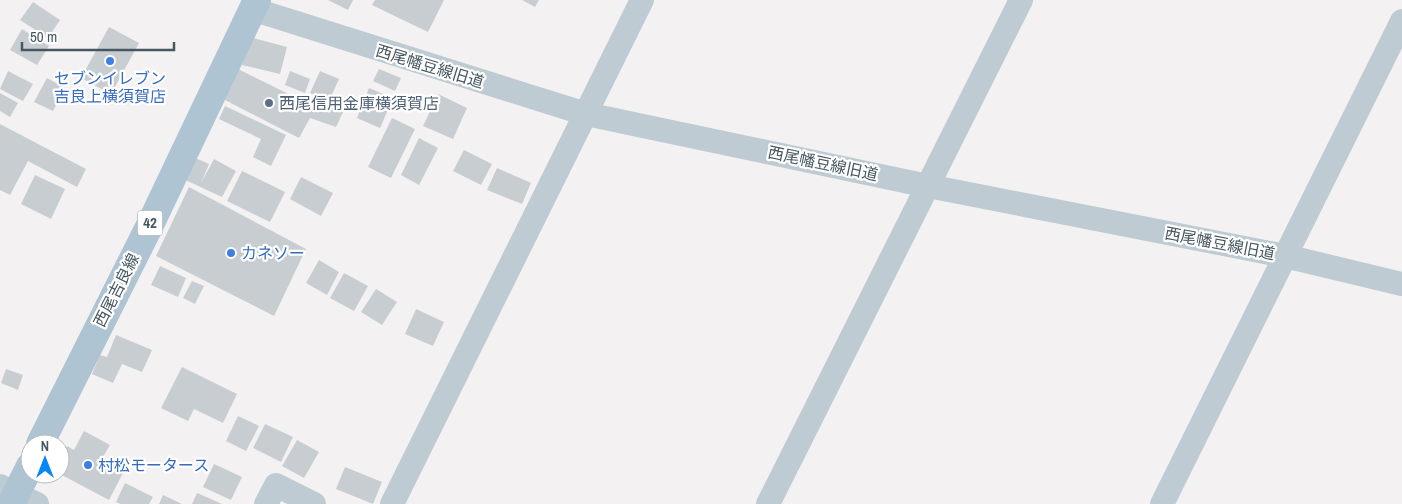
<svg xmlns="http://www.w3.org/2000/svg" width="1402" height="504" viewBox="0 0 1402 504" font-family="'Archivo Narrow','Noto Sans JP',sans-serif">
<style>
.building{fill:#c8cdd2}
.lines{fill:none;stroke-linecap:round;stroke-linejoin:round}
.minor{stroke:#becbd2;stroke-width:24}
.major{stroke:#afc4d3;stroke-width:28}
.shop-dot{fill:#3f7fe0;stroke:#fff;stroke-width:2}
.service-dot{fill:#5c6f8a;stroke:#fff;stroke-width:2}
.labels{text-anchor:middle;stroke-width:4.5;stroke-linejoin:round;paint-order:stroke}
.shield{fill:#fff;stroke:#7e8990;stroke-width:1}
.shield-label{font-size:15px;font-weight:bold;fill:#475761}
.street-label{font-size:16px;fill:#475761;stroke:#fff}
.shop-label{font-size:16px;fill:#366cbe;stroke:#fff;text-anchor:start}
.service-label{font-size:16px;fill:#4e5e75;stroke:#fff;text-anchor:start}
</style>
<rect width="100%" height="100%" fill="#f4f1f2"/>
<path class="building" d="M328,0h25l-5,10z
M375,0h69l-16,32 -56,-27z
M522,0h17l-4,7z
M33,2l27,18 -12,18 -28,-18z
M109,27l30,16 -28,51 -30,-16z
M22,29l27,17 -12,19 -27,-15z
M249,37l38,10 -7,27 -38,-9z
M238,69l77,38 4,-8 25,11 -8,17 -26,-9 -11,20 -76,-39z
M379,69l22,9 -6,13 -22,-10z
M8,71l25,13 -10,17 -23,-12z
M290,71l20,8 -5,14 -20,-8z
M320,71l19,8 -10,22 -19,-8z
M47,78l18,10 -12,23 -19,-9z
M369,88l24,10 -13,30 -23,-10z
M0,93l18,10 -8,14 -10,-6z
M438,94l29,14 -14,31 -30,-13z
M225,106l61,29 -15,31 -18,-9 8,-18 -42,-20z
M392,118l23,11 -24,49 -23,-11z
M0,124l86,45 -9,18 -49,-26 -18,34 -10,-5z
M419,138l19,10 -19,37 -18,-10z
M464,150l28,14 -11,21 -28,-14z
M191,156l18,8 -8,19 13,-24 22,12 -14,26 -41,-19z
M497,168l34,15 -9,21 -35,-14z
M242,171l43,21 -15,30 -43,-21z
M35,175l30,14 -14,30 -30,-15z
M301,177l32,16 -12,23 -31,-17z
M189,187l117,62 -32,67 -118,-60z
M319,260l20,12 -12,23 -21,-12z
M160,266l26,12 -8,19 -27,-12z
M344,273l24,13 -14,25 -24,-13z
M192,281l12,5 -9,18 -12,-6z
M376,289l21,13 -15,23 -21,-13z
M416,309l28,13 -11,24 -28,-12z
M116,335l36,15 -10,22 -20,-8 -9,19 -21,-9 8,-19 7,2z
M182,367l55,27 -14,29 -29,-14 -6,12 -27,-13z
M6,369l17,6 -5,15 -17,-7z
M238,416l21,10 -13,25 -20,-10z
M265,424l28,13 -12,25 -28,-14z
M84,431l26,14 -7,12 22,12 -16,31 -49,-26v-14l7,-14 7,4z
M297,440l22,12 -15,26 -22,-12z
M214,464l28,13 -11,23 -28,-13z
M345,467l37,15 -9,22 -37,-15z
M125,483l28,14 -4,7h-28l-5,-2z
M197,493l25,11h-30z
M163,495l19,9h-23z"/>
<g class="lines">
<path class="minor" d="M252,9l334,105 342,72 357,70 117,28
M0,486l37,18
M266,504l10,-19 38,19
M392,504l250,-504
M768,504l253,-504
M1162,504l240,-483"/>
<path class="major" d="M40,444l109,-217 108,-227
M11,504l19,-38"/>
</g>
<g class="shop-dot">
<circle cx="110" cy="61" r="5"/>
<circle cx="231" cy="253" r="5"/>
<circle cx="88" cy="465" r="5"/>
</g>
<circle class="service-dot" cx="269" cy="103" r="5"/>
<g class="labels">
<rect class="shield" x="137.5" y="210.5" width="25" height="25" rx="4"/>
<g class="shield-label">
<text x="150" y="228">42</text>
</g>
<g class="street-label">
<text transform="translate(430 66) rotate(17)" y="6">西尾幡豆線旧道</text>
<text transform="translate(823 163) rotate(12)" y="6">西尾幡豆線旧道</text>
<text transform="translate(1220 243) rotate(11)" y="6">西尾幡豆線旧道</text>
<text transform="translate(116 290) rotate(-63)" y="6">西尾吉良線</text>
</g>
<g class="shop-label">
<text x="110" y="84" text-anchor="middle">セブンイレブン<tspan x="110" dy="18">吉良上横須賀店</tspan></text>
<text x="241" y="259">カネソー</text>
<text x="98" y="471">村松モータース</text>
</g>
<g class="service-label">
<text x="279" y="109">西尾信用金庫横須賀店</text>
</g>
</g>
<g transform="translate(45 459)"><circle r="24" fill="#ffffff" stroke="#b5bcc0"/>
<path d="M0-4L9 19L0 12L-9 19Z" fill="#0687f9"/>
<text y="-8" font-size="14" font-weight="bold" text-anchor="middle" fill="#475761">N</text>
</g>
<path d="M22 42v8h152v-8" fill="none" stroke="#475761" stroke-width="2.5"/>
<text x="30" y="42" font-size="15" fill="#475761" stroke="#ffffff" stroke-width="4" paint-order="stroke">50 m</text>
</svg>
